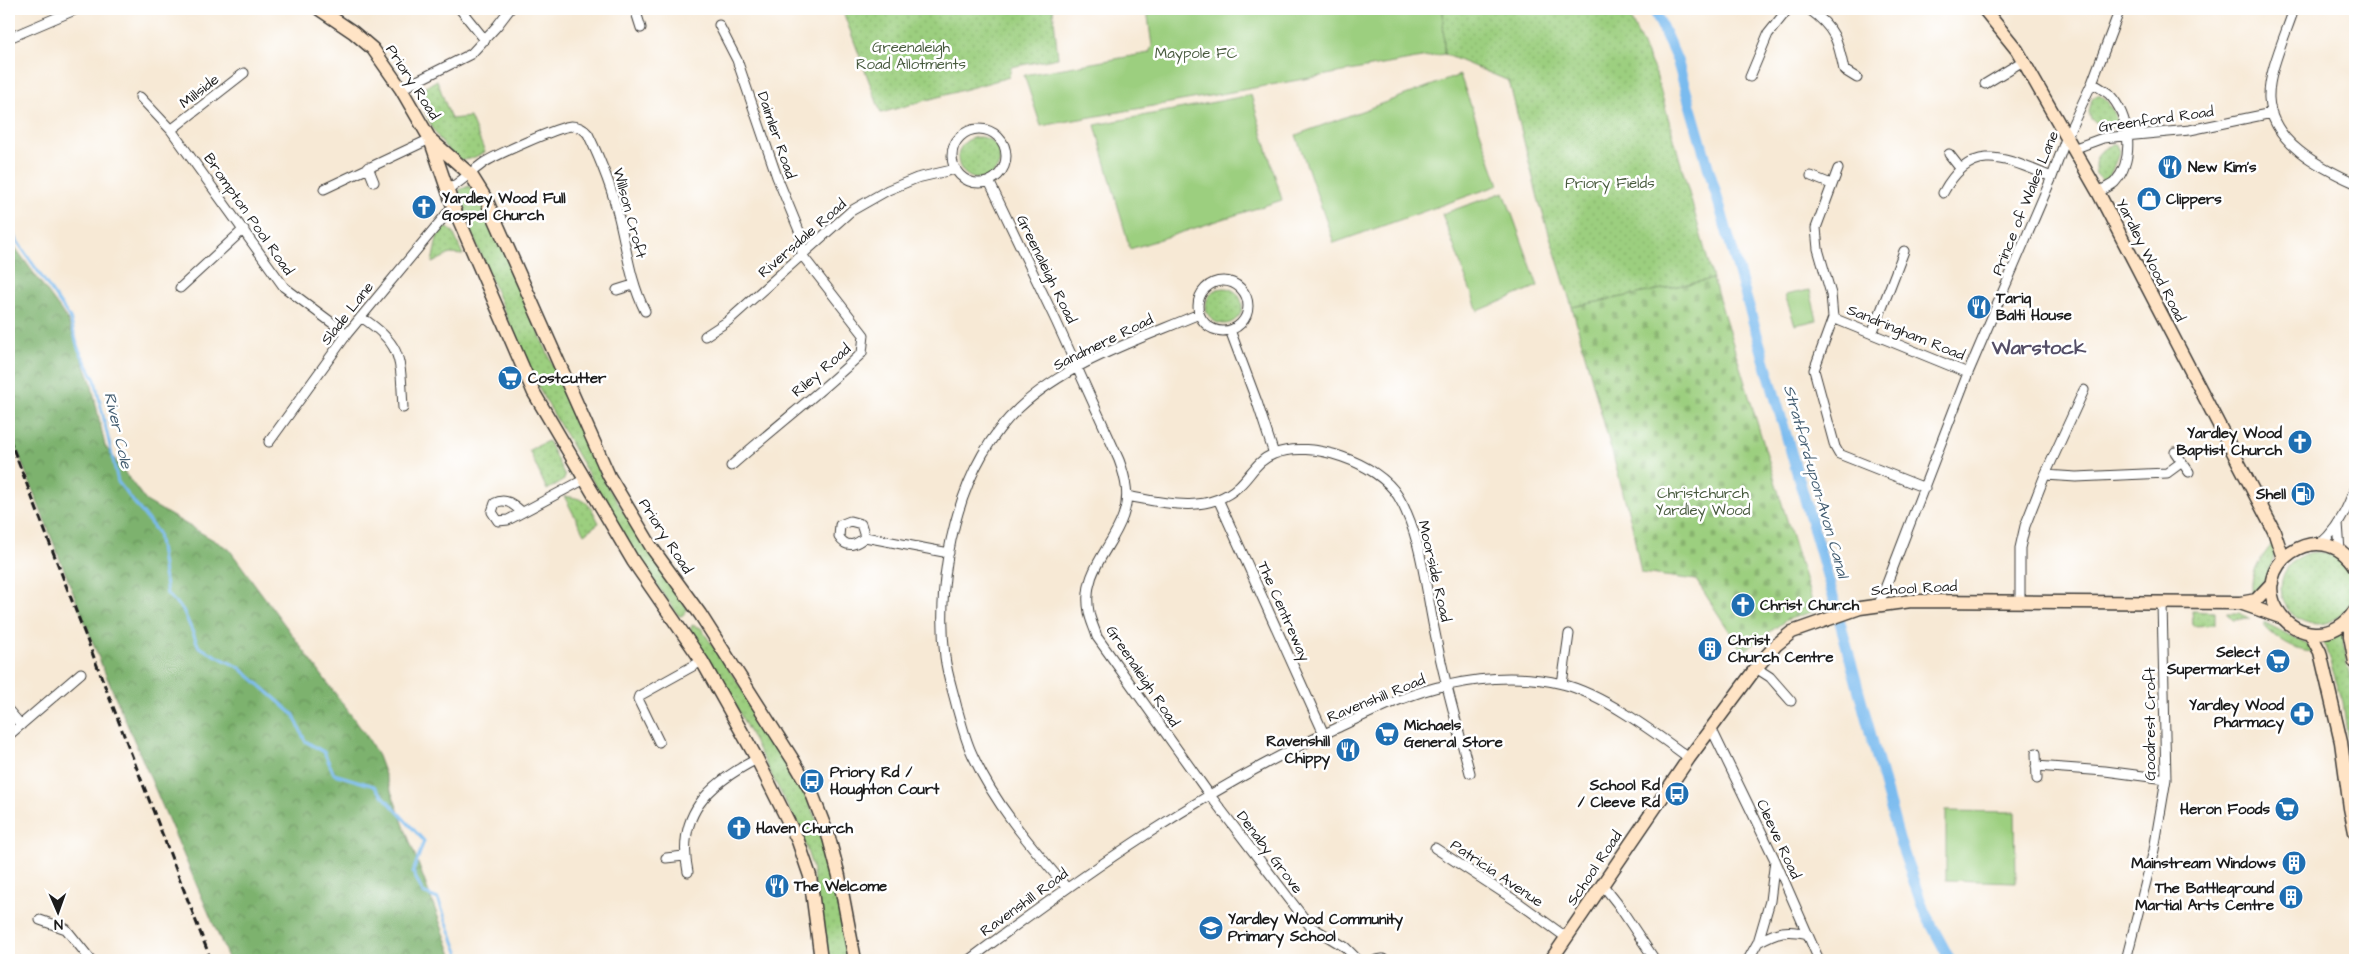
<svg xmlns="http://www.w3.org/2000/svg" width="2364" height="969" viewBox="0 0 2364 969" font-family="'Architects Daughter',sans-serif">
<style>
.grass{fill:url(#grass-dots);stroke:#5c764e}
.forest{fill:url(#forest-crowns);stroke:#4c6745}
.cemetery{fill:url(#cemetery-stones);stroke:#5c764e}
.park{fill:#9ccf7f;stroke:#5c764e}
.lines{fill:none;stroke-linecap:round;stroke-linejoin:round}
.stream{stroke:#7abbef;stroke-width:3}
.canal{stroke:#7abbef;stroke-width:11}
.street-casing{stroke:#3d3b38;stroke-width:11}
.secondary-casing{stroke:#3d3b38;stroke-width:15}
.street{stroke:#fff;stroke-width:9}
.secondary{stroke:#ffe4c6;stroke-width:12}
.rail{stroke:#1c1c1c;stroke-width:3;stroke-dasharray:8 4;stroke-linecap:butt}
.labels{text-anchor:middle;stroke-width:5;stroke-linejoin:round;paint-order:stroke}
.park-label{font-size:15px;fill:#495b3f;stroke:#fff}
.street-label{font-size:15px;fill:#1c1c1c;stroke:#fff}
.poi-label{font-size:15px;font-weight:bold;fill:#1c1c1c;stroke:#fff;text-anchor:start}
.water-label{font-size:16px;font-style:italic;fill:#425c70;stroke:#fff}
.district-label{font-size:20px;font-weight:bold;fill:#554f67;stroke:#fff}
</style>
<defs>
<pattern id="grass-dots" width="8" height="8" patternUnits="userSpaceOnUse" patternTransform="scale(1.25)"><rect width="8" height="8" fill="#9ccf7f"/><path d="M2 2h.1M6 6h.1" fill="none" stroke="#86b16d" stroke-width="1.8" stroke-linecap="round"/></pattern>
<pattern id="forest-crowns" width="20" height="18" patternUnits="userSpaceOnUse" patternTransform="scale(1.25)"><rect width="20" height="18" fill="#7db26e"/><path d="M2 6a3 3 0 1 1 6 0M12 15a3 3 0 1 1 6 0" fill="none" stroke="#66905a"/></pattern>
<pattern id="cemetery-stones" width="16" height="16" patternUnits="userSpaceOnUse" patternTransform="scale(1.25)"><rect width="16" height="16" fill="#9ccf7f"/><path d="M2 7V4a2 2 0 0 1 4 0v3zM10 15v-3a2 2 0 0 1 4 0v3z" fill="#86b16d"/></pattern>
</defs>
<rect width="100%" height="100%" fill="#fff"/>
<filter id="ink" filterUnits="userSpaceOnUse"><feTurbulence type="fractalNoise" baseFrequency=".02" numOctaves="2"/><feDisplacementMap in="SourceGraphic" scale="10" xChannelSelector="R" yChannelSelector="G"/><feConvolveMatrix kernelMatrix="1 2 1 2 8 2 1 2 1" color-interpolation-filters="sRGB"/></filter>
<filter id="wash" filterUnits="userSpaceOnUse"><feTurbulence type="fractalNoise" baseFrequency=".0096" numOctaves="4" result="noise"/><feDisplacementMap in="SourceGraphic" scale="20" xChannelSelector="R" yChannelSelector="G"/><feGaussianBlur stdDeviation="1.12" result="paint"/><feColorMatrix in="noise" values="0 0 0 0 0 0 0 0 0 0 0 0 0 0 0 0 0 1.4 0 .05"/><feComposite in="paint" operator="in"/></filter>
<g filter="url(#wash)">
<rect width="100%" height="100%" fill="#f7e9d5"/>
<path class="grass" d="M842,9h211l5,49 -47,9 -2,10 -128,36z
M1443,9h183l30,65 57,205 -141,28 -34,-109 -29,-117 -65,-27z
M437,80l14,39 19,-2 15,35c-6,3 -15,8 -22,8 -18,-2 -46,-54 -41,-71z
M2098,95c10,3 17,18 19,28l-2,4 -11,2 -13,-10 -2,-7 3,-14z
M958 158a21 21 0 1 1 42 0a21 21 0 1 1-42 0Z
M2112,145h5l3,6 -12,29 -5,1 -7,-7c-3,-14 1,-24 16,-29z
M469,186l14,15 99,233 23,49 82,125 -3,7 -4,1 -3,-2 -45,-65 -90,-155 -21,-43 -59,-141 -5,-16 2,-4z
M442,228h6l5,4 10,23 -13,-1 -18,9 6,-31z
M1206 306a18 18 0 1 1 36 0a18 18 0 1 1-36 0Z
M548,441l17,35 -1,4 -17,10 -18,-40z
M564,496c24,3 25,7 35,27l-15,11z
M2273,543c6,14 -9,41 -20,52 -5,-20 8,-37 20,-52z
M2281 588a36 36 0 1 1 72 0a36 36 0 1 1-72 0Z
M2192,611l23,1v13l-22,1z
M2226,613h14l10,6 -17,1z
M2264,622l44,23 5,7c-20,-1 -35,-12 -49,-26z
M692,625l9,3c43,66 93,131 121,206 15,41 20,84 27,126h-23l-14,-94 -11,-34 -77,-149 -34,-51z
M2343,631l4,35 8,29v102l-12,-95 -21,-65z"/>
<path class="forest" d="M9,239l58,80 24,63 14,64 41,55 83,48 139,189 10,18 76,204h-225l-127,-294 -93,-236z"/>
<path class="cemetery" d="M1713,279l102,332 -29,9 -43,32 -47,-72 -55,-7 -9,-48 -60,-218z"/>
<path class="park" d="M1147,9h296l1,45 -403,72 -17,-51 125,-22 3,-7z
M1460,75l39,110 -165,58 -38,-108z
M1251,95l31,105 -152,49 -35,-124z
M1504,192l34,94 -60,25 -36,-97z
M1810,290l7,30 -22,5 -10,-30z
M1946,811l69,1 1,70 -70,-2z"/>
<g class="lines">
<path class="stream" d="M9,222l6,16 55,80 8,30 17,32 23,102 40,51 9,61 16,16 16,37 41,21 54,47 11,26 19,11 10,22 40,12 50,55 -11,31 10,21 15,6 23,61"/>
<path class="canal" d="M1654,9l23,51 154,529 69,253 24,69 26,49"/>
</g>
</g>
<g filter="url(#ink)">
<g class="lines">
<defs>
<path id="street" d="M460,9l25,31
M635,9l6,19
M1809,9c26,19 29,31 35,61l13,8
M2294,9c-8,25 -26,63 -25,89 2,45 51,69 86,85
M719,25l18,35 40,117 23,56 2,22 62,80 -2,18c-42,40 -88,75 -131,113
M9,38l68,-29
M1750,77l18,-43 20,-25
M2092,83c5,3 12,7 17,11 20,21 27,64 6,88 -4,4 -12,7 -17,10
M1985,84l38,-23
M401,89l70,-35 26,-28 13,-17
M140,97l31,33 113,157 63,47
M952 156a27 27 0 1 1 54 0a27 27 0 1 1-54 0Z
M171,130l73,-57
M2073,149l30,-11 87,-8 82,-17
M1949,154l11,14
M368,167l6,15
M1838,169l-22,59 2,21 13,45 2,24 -19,52 21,77 4,7 86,34
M1811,176l20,8
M989,181l67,140 63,139c7,19 11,37 4,56 -11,33 -42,55 -34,96 1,8 6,17 8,25l112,157 101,132 35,21 13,13
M324,189l106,-50
M448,190c12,-8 22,-17 34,-26 11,-8 76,-37 89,-38 7,0 13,3 17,8 13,27 24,54 31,84 8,32 11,63 26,93
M1943,193c29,-54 63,-34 109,-16
M1198 306a25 25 0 1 1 50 0a25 25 0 1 1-50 0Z
M180,288l64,-59
M617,290l16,-5
M361,317c43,28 39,43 42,91
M1833,318l135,55
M1230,330l27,72 17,52
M1872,334l32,-83
M705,336l23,-15 123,-110 37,-21 29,-12 39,-9
M269,442l78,-108 106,-128
M2175,452l14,20
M2045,475l39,-85
M1127,496c36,7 81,19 112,-10 12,-11 18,-26 35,-32 37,-15 104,9 124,42 24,39 28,97 38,142 9,46 22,90 34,135
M1218,499l106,235
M522,512c-8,-7 -16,-15 -27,-9l-3,9 6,9 10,-1 77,-41
M2338,523l2,28
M865,537l-4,-13 -11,-3 -10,4 -1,12c8,12 17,8 26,0l84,16
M2320,544c17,-14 28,-36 35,-57
M2020,601v-53l5,-22 20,-51 31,2 91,-4 15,-11
M1879,604l89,-231 84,-196 15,-41 25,-53 28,-74
M1756,668l14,9 21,24
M1562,684l7,-50
M9,711l12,14
M1712,730l63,130 44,100
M9,735l72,-62
M659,742l-21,-43 1,-3 63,-35
M2036,753l1,26
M2036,766l69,5 61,8
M1435,848l84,55 48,35
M666,858l18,-2
M688,872c-12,-57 20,-88 69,-113
M1602,884l15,19 38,57
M1066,887c-34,-40 -70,-81 -92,-129 -8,-15 -12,-33 -17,-50 -4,-17 -10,-34 -12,-51 -10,-81 12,-192 74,-249 49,-46 119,-68 180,-94
M40,920l26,9 25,31
M1758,942c20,-11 28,-13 50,-8
M969,960c116,-87 235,-171 368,-232 32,-15 76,-37 111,-43 36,-8 77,-10 114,-1 41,10 93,49 127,74
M1376,960l7,-1
M1748,960l10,-18 12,-41 5,-41
M2126,960l28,-110 12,-71 -4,-176"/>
<path id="secondary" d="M319,9l34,23 20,17 28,40 29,50 23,67 81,187 99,168 69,100 55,98 41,82 12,35 11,84
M1984,9l33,41 81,142 176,339 9,27
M430,139l41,36 15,24 123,277 43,72 48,66 93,146 18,31 18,47 10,38 16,84
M2355,567c-34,-55 -111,0 -74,48 8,11 20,17 33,18 17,1 32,-8 41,-23
M2240,603l43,15
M2350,618v18l5,26
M2310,633l10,19 21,90 9,66 5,24
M1551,960l138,-202 67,-90 20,-23 16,-13 68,-24 51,-7 329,2 16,-3 16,-17"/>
</defs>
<use href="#street" class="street-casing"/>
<use href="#secondary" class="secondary-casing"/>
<use href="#street" class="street"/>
<use href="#secondary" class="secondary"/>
<path class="rail" d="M9,438l202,522"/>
</g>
</g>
<defs>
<symbol id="restaurant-disc" viewBox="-11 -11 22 22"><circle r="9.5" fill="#1f6fb2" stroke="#fff"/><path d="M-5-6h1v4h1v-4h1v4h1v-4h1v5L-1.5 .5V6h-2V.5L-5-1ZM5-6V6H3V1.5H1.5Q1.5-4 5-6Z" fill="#fff"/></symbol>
<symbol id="shop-disc" viewBox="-11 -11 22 22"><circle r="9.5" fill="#1f6fb2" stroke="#fff"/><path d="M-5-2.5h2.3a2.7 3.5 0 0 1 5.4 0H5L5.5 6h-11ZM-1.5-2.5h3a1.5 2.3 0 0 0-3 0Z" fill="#fff"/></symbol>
<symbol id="church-disc" viewBox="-11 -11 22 22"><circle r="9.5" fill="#1f6fb2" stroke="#fff"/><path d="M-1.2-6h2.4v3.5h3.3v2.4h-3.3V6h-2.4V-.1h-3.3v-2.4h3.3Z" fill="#fff"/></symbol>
<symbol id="supermarket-disc" viewBox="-11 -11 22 22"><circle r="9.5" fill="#1f6fb2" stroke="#fff"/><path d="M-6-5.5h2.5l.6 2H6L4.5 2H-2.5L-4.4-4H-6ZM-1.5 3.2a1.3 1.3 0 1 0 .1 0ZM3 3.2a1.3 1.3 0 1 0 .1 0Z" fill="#fff"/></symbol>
<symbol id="fuel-disc" viewBox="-11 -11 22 22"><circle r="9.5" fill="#1f6fb2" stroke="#fff"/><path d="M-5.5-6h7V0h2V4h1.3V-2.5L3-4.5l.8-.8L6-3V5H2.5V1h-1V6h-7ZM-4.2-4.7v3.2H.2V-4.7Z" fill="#fff"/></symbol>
<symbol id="building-disc" viewBox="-11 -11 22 22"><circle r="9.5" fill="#1f6fb2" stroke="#fff"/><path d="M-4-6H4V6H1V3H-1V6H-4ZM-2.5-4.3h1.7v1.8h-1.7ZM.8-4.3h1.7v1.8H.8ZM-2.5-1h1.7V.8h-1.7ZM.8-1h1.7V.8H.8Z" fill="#fff"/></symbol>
<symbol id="pharmacy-disc" viewBox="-11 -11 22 22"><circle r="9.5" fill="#1f6fb2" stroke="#fff"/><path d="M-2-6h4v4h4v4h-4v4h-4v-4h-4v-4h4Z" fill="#fff"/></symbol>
<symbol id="bus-disc" viewBox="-11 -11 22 22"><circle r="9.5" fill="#1f6fb2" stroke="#fff"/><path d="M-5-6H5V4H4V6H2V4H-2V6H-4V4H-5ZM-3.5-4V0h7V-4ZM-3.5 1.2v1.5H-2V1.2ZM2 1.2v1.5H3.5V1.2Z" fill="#fff"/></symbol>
<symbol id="school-disc" viewBox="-11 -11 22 22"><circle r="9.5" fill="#1f6fb2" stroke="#fff"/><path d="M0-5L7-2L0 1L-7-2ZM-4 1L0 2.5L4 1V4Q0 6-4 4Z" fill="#fff"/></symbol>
</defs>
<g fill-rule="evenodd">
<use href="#restaurant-disc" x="2156" y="153" width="28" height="28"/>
<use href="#shop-disc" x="2135" y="185" width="28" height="28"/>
<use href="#church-disc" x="410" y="193" width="28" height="28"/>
<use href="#restaurant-disc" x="1965" y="293" width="28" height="28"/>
<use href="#supermarket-disc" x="496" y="364" width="28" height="28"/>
<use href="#church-disc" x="2286" y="428" width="28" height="28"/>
<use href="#fuel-disc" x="2289" y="480" width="28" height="28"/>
<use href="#church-disc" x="1729" y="591" width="28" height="28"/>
<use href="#building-disc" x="1696" y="635" width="28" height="28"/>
<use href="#supermarket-disc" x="2264" y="647" width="28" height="28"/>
<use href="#pharmacy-disc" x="2288" y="700" width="28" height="28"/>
<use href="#supermarket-disc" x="1373" y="720" width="28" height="28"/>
<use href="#restaurant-disc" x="1334" y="736" width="28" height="28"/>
<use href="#bus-disc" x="798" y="767" width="28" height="28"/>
<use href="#bus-disc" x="1663" y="780" width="28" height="28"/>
<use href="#supermarket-disc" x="2273" y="795" width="28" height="28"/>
<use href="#church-disc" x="725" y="814" width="28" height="28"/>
<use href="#building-disc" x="2280" y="849" width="28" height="28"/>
<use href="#restaurant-disc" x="763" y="872" width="28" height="28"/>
<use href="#building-disc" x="2277" y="883" width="28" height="28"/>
<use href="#school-disc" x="1197" y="914" width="28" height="28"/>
</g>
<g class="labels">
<g class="park-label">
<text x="911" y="52">Greenaleigh<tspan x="911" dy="17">Road Allotments</tspan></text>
<text x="1196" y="58">Maypole FC</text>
<text x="1610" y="188">Priory Fields</text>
<text x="1703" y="498">Christchurch<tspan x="1703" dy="17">Yardley Wood</tspan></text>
</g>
<g class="street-label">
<text transform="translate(413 82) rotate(57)" y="5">Priory Road</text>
<text transform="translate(199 91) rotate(-38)" y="5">Millside</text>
<text transform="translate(2156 119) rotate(-8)" y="5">Greenford Road</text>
<text transform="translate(777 135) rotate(71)" y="5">Daimler Road</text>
<text transform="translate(2025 203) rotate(-68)" y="5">Prince of Wales Lane</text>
<text transform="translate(630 213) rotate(75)" y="5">Willson Croft</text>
<text transform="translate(249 214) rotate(55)" y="5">Brompton Pool Road</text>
<text transform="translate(802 238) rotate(-41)" y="5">Riversdale Road</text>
<text transform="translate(2151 260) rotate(63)" y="5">Yardley Wood Road</text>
<text transform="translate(1047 269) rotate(64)" y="5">Greenaleigh Road</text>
<text transform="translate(347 313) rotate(-52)" y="5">Slade Lane</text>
<text transform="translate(1906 332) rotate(22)" y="5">Sandringham Road</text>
<text transform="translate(1103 342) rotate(-26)" y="5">Sandmere Road</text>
<text transform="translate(821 370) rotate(-41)" y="5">Riley Road</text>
<text transform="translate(666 536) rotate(57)" y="5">Priory Road</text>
<text transform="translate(1435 571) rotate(77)" y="5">Moorside Road</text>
<text transform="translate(1914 588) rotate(-3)" y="5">School Road</text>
<text transform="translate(1284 611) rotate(66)" y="5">The Centreway</text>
<text transform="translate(1143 676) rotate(56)" y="5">Greenaleigh Road</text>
<text transform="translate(1376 698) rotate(-22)" y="5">Ravenshill Road</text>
<text transform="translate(2150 724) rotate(-90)" y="5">Goodrest Croft</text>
<text transform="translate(1779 839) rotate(65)" y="5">Cleeve Road</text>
<text transform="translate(1270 852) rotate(53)" y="5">Denaby Grove</text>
<text transform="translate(1594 868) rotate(-56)" y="5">School Road</text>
<text transform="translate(1497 873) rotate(34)" y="5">Patricia Avenue</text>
<text transform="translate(1024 902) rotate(-36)" y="5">Ravenshill Road</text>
</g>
<g class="poi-label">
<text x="2188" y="172">New Kim's</text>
<text x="442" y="203">Yardley Wood Full<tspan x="442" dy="17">Gospel Church</tspan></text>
<text x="2166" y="204">Clippers</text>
<text x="1996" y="303">Tariq<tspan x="1996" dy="17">Balti House</tspan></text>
<text x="528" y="383">Costcutter</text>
<text x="2282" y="438" text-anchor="end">Yardley Wood<tspan x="2282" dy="17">Baptist Church</tspan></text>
<text x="2286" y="499" text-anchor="end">Shell</text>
<text x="1760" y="610">Christ Church</text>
<text x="1728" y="645">Christ<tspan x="1728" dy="17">Church Centre</tspan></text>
<text x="2260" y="657" text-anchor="end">Select<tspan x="2260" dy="17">Supermarket</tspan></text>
<text x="2284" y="710" text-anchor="end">Yardley Wood<tspan x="2284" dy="17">Pharmacy</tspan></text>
<text x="1404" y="730">Michaels<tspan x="1404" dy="17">General Store</tspan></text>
<text x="1330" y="746" text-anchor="end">Ravenshill<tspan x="1330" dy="17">Chippy</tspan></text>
<text x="830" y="777">Priory Rd /<tspan x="830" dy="17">Houghton Court</tspan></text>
<text x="1660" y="790" text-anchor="end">School Rd<tspan x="1660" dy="17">/ Cleeve Rd</tspan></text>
<text x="2270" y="814" text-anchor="end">Heron Foods</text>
<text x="756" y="833">Haven Church</text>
<text x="2276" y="868" text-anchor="end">Mainstream Windows</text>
<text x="794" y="891">The Welcome</text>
<text x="2274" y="893" text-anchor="end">The Battleground<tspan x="2274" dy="17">Martial Arts Centre</tspan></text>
<text x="1228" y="924">Yardley Wood Community<tspan x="1228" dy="17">Primary School</tspan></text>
</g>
<g class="water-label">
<text transform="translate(119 430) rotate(77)" y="6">River Cole</text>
<text transform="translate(1817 481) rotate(74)" y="6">Stratford-upon-Avon Canal</text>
</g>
<g class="district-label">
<text x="2039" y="354">Warstock</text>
</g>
</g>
<rect width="2364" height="969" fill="none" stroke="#fff" stroke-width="30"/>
<g transform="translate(58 912) rotate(178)" stroke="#ffffff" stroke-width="4" paint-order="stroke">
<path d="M0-4L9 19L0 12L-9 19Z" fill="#1c1c1c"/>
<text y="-8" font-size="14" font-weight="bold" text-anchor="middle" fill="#1c1c1c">N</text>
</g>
</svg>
